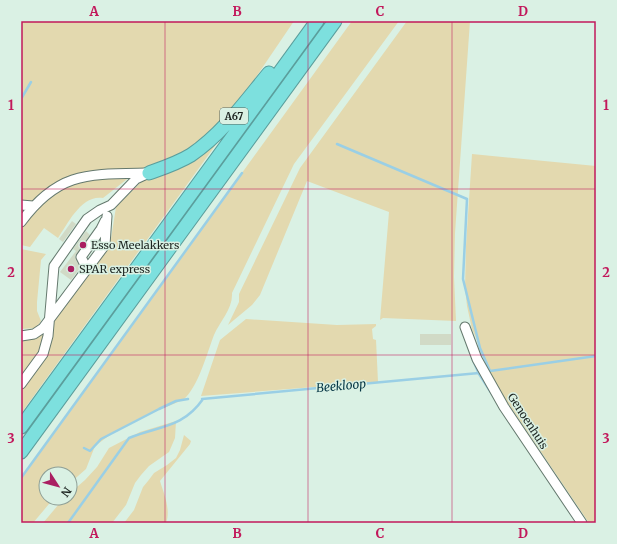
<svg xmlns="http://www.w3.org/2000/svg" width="617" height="544" viewBox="0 0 617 544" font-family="Merriweather,serif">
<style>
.green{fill:#e3d9af}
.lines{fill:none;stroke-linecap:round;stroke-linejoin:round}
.stream{stroke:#9acfe5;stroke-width:2.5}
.building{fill:#d1dac6}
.minor-casing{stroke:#65796e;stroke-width:11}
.highway-casing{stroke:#5b9e9c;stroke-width:15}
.minor{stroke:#fff;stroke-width:9}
.highway{stroke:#7de0de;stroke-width:13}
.grid{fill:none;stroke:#c2185b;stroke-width:1;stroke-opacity:0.55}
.poi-dot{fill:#aa1f62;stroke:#daf1e4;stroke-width:1.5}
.labels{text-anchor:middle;stroke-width:3;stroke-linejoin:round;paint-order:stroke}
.shield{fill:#daf1e4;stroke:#55625b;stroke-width:1}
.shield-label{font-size:10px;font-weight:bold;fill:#1c2420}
.poi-label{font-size:11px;fill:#1c2420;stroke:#daf1e4;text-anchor:start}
.street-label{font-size:11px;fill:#1c2420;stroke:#daf1e4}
.water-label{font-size:12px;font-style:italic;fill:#033443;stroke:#daf1e4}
.neatline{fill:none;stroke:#c2185b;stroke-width:1.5}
.grid-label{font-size:13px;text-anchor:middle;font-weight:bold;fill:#c2185b}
</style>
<rect width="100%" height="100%" fill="#daf1e4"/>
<path class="green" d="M21,21h273l-67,99 -38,33 -43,15 -51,4 -32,8 -16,9 -14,12 -12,-1z
M352,21h47l-105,143 -62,129c1,16 -12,28 -18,42 -7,18 -16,53 -31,65l-39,16 -30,16 -19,14 -9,23 -16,14v-9h-24v24h8l-21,25h-12v-45z
M407,21h63l-15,212 -1,44 2,44 -73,-3 -3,2 9,-108 -82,-31 -47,114 -8,10 -24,20 11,-23v-8l61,-126z
M228,128l-203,280 -4,6v-24l25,-34 6,-32 5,-11 50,-68 4,-6 5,-32 24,-24z
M472,154l124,12v357h-7l-85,-126 -9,-15 -23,-53 -5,-23 -2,-18 1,-42z
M131,176l-28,22c-21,-4 -35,25 -45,40l-14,-10 -14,19 -9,-2v-18l14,-19 15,-14 30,-14z
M21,249l25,5 -5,6 -4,42v9l4,10 -5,7 -15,1z
M246,319l91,6 39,-1v2l-4,3 1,10 3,1 2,42 -177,14 19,-56z
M45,332l-2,15 -22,32v-39l11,-1z
M176,421l-1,17 -6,14 -20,14 -8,9 -6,8 -9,22 -14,18h-69l21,-25h6v-5l15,-13 12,-13 12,-19 31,-16z
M184,435l7,6 -1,3 -30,37c4,13 11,29 6,42h-42l10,-13 9,-23 5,-6 6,-8 13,-8 9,-7 4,-8z"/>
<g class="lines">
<path class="stream" d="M21,99l10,-17
M337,144l130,55 -4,80 17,69 10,23 106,-15
M473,360l6,14 13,20
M202,399l277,-26
M84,448l6,3 11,-12 58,-30 17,-8 12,-2
M21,478l221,-305
M68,523l61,-85c30,-12 54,-10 74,-39"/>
</g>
<path class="building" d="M72,221l4,3 -13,18 -4,-3z
M86,231l4,4 -15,21 5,12 -9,12 -11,-8 16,-21 -3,-2z
M420,334h31v11h-31z"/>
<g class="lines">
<defs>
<path id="minor" d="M21,205l12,1
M21,222c37,-50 66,-48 125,-49
M87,269l-6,-12 20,-28 4,-8
M465,327l12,32 27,48 78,116
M21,336l13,-2 9,-6 62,-83 2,-29
M21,384l22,-30 5,-18 6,-70 33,-47 13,-9 11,-5 25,-26 13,-6"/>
<path id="highway" d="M149,173c14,-5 29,-10 42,-18 32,-22 54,-53 78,-82
M21,427l296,-406
M21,452l314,-431"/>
</defs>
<use href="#minor" class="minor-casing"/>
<use href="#highway" class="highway-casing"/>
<use href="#minor" class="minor"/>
<use href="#highway" class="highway"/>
</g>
<path class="grid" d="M165,21v502M308,21v502M452,21v502M21,189h575M21,355h575"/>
<g class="poi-dot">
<circle cx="83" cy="245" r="4"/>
<circle cx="71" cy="269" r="4"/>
</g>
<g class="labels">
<rect class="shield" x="220" y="108" width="28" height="16" rx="3"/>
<g class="shield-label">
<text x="234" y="120">A67</text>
</g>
<g class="poi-label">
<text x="91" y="249">Esso Meelakkers</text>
<text x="79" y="273">SPAR express</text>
</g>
<g class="street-label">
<text transform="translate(528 421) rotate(57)" y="4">Genoenhuis</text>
</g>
<g class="water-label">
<text transform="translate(341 386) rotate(-5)" y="4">Beekloop</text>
</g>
</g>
<rect width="617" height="544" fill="none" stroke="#daf1e4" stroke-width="44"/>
<g transform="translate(58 486) rotate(126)"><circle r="19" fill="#daf1e4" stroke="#8e9f96"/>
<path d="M0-3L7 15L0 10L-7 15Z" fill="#aa1f62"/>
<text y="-6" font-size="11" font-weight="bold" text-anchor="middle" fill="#1c2420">N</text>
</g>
<rect x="22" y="22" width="573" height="500" class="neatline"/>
<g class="grid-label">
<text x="94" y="16">A</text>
<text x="237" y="16">B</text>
<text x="380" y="16">C</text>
<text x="523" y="16">D</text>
<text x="11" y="110">1</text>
<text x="606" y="110">1</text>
<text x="11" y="277">2</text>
<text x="606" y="277">2</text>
<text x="11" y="443">3</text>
<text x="606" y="443">3</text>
<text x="94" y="538">A</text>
<text x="237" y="538">B</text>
<text x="380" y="538">C</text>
<text x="523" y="538">D</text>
</g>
</svg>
